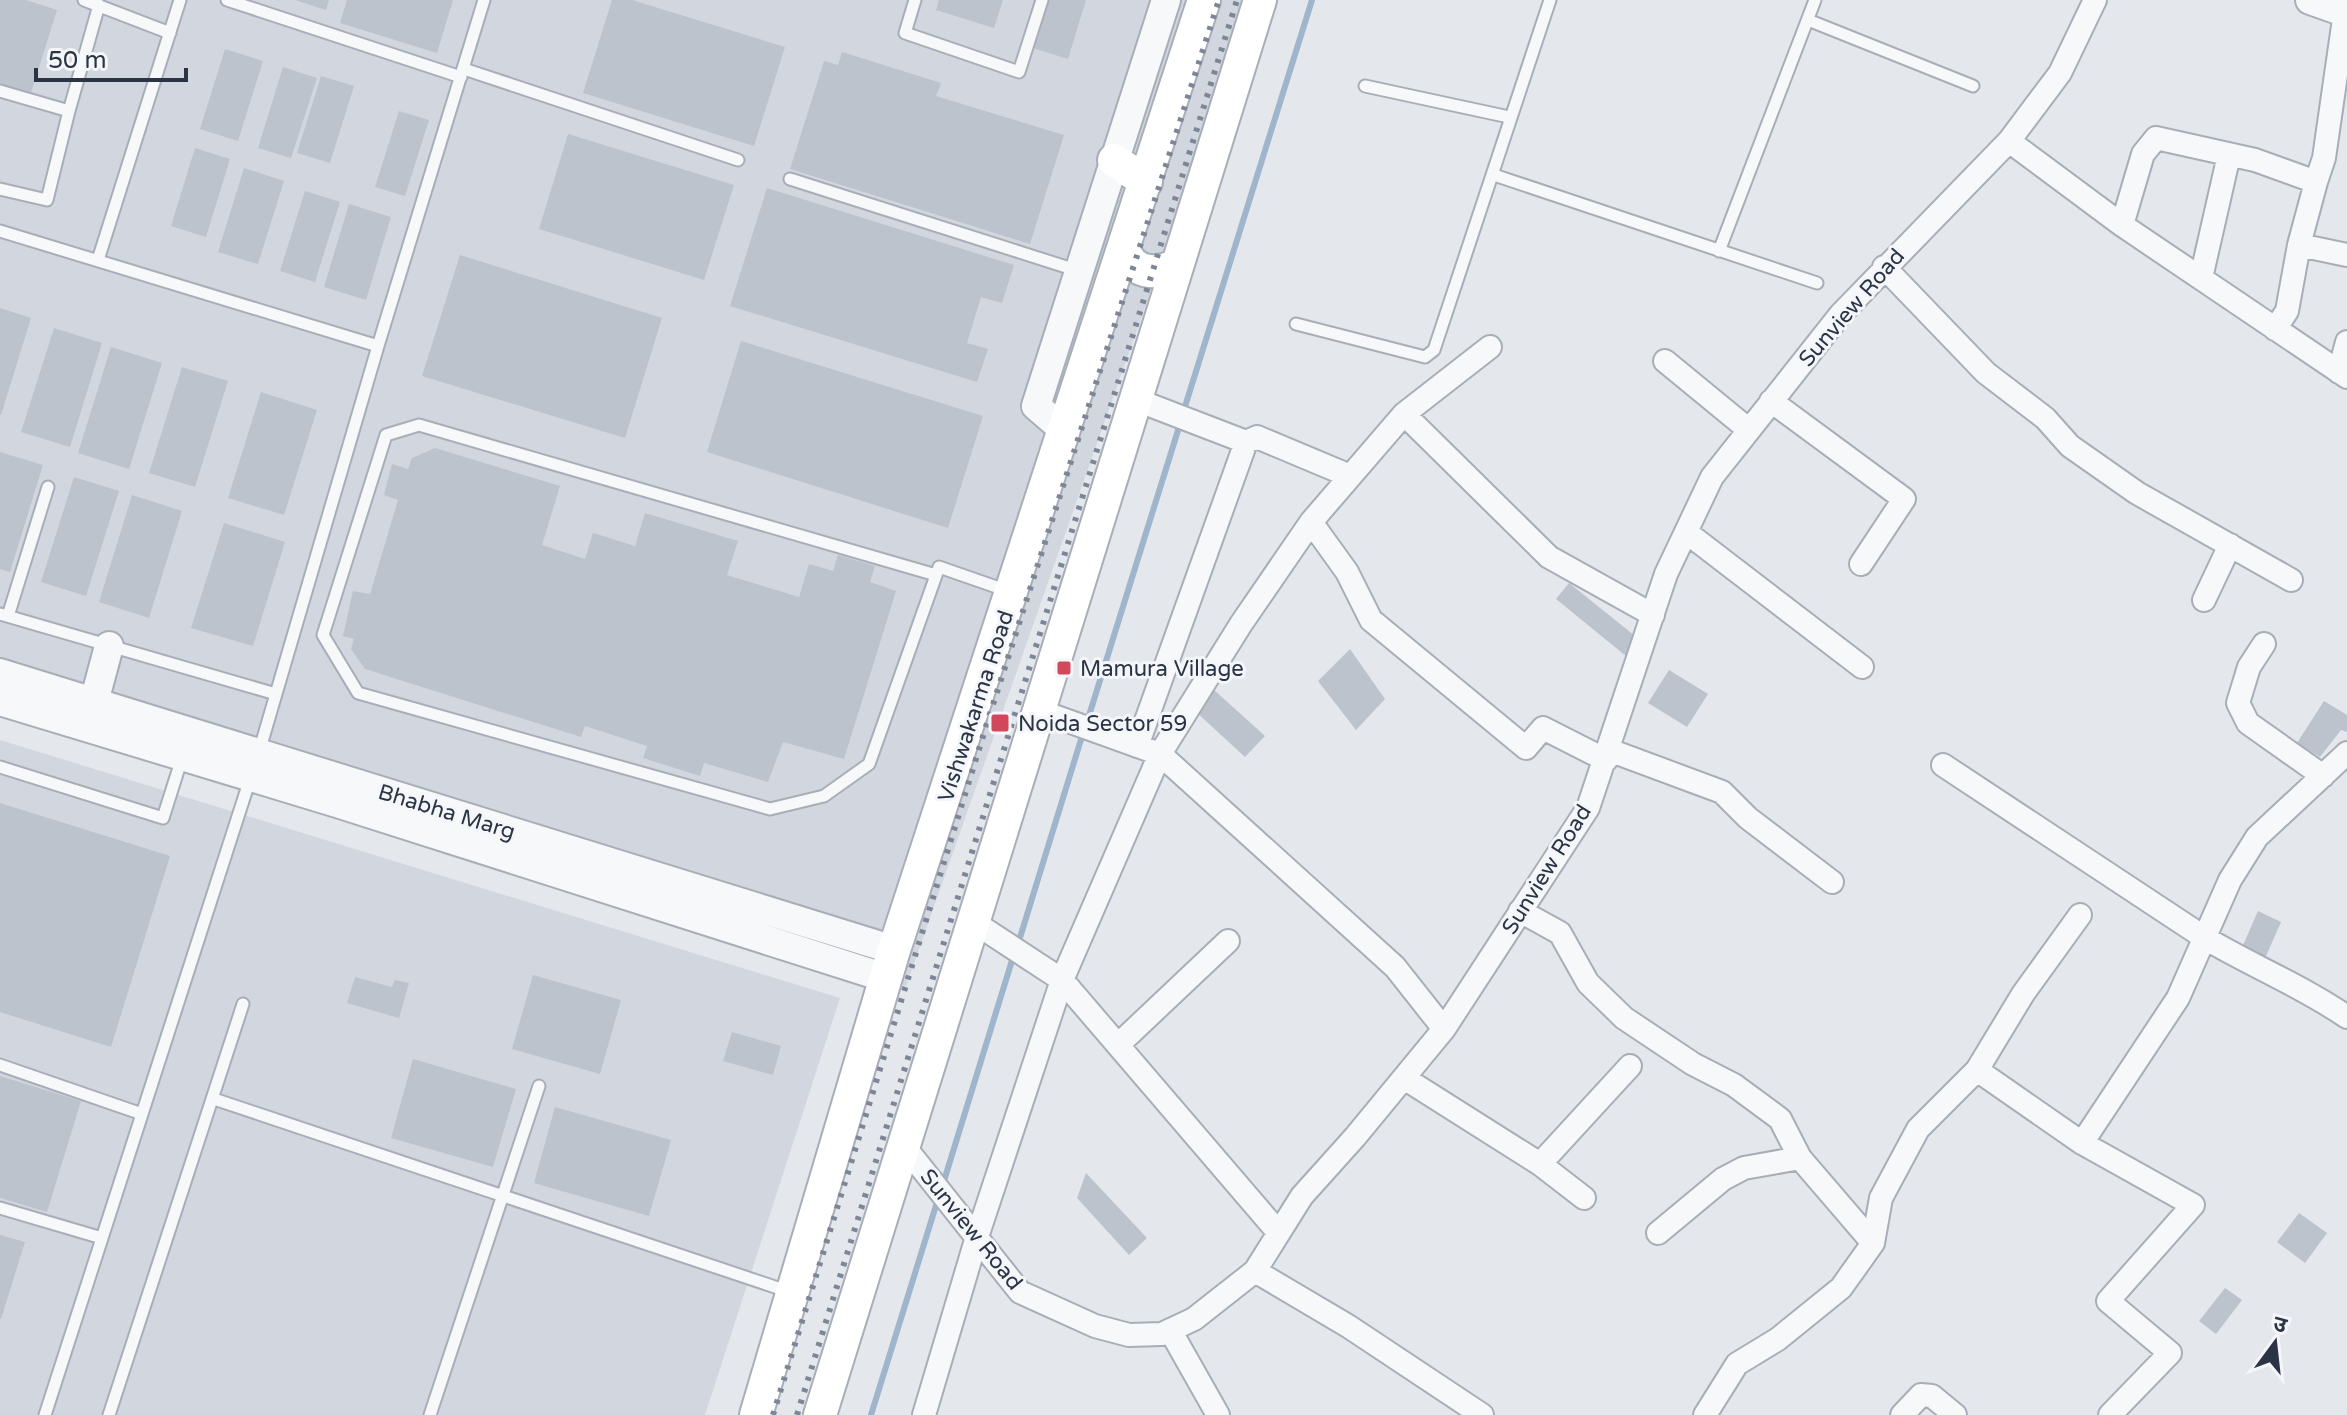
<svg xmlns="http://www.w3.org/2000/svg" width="2347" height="1415" viewBox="0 0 2347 1415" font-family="'Varela Round','Noto Sans Devanagari',sans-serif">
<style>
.built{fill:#d2d6de}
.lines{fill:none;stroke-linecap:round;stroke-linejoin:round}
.stream{stroke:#9eb5cc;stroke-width:6}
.building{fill:#bdc3cc}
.service-casing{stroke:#a8aeb7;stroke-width:15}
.minor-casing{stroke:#a8aeb7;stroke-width:26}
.tertiary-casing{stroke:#a8aeb7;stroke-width:32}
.secondary-casing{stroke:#a8aeb7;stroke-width:36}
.service{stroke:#f7f8fa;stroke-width:11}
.minor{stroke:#f7f8fa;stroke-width:22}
.tertiary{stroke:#f7f8fa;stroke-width:28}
.secondary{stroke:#fff;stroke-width:32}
.rail{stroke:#7c8696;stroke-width:6;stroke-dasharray:4 8;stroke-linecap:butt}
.poi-dot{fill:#d3475d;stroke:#f4f6f9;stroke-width:3}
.labels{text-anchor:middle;stroke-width:6;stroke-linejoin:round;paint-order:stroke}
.street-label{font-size:22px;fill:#2a3445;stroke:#f4f6f9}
.poi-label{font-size:22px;fill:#2a3445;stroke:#f4f6f9;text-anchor:start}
</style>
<rect width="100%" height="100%" fill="#e4e7ec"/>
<path class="built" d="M0,0h1253l-347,986 -906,-283z
M0,740l840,258 -135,417h-705z"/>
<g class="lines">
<path class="stream" d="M1183,413l129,-413
M1087,722l93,-298
M1018,944l65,-211
M943,1184l71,-230
M871,1415l67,-216"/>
</g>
<path class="building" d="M0,0h26l31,10 -27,86 -30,-10z
M295,0h34l-3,10z
M347,0h106l-16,53 -97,-30z
M612,0h20l153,47 -31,99 -171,-53z
M939,0h64l-9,28 -58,-18z
M1048,0h38l-18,59 -35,-11z
M225,49l38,12 -25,80 -38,-12z
M842,52l99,31 -5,13 128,39 -34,109 -240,-75 34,-108 14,4z
M283,67l34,11 -26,80 -33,-10z
M321,76l33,10 -24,77 -33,-10z
M399,111l30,9 -24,76 -30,-9z
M568,134l166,51 -30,95 -165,-51z
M195,148l35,11 -24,78 -35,-11z
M244,168l40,13 -26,83 -40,-12z
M767,188l247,77 -12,38 -21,-6 -14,46 21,6 -11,33 -247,-76z
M305,191l35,11 -25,80 -35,-11z
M349,204l42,13 -25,83 -42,-13z
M460,255l202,63 -37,120 -203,-62z
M0,308l31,10 -30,97h-1z
M54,328l48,15 -32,104 -49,-15z
M741,341l242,75 -35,112 -241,-76z
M111,347l51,16 -33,106 -51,-16z
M182,367l46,14 -33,106 -46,-14z
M261,392l56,18 -33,105 -56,-17z
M435,448l125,38 -18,59 43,14 8,-26 42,13 10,-33 93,28 -11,34 72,22 10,-33 24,7 5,-16 37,11 -5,16 26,9 -52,168 -61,-17 -15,40 -64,-19 -4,13 -57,-18 4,-12 -62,-20 -4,11 -216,-68 -14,-20 3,-10 -11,-3 10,-45 17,3 28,-94 -14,-5 8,-31 16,5 4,-11z
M0,452l43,13 -33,107 -10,-3z
M74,477l45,14 -33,105 -45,-14z
M132,495l50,16 -33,107 -50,-16z
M224,523l61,19 -32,104 -62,-18z
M1569,583l81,65 -13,17 -81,-66z
M1350,649l35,50 -29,31 -38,-49z
M1669,670l39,24 -21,33 -39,-24z
M1213,689l52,47 -20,21 -51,-47z
M2324,701l23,14v17l-6,-2 -21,27 -23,-14z
M0,803l170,53 -59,191 -111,-35z
M2258,911l23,11 -18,41 -23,-11z
M533,975l88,25 -21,74 -88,-25z
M355,977l37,10 3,-7 14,3 -10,35 -52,-15z
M732,1032l49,14 -8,29 -50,-14z
M413,1059l103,30 -23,78 -102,-29z
M0,1076l81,25 -34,111 -47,-14z
M555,1107l116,33 -22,76 -115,-33z
M1086,1173l61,65 -18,17 -52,-57z
M2299,1213l28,20 -22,30 -28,-21z
M0,1235l25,7 -24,77h-1z
M2225,1288l17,12 -26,34 -17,-13z"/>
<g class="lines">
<defs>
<path id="service" d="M84,0l86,33
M227,0l234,77
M915,0l-10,33 114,39 23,-72
M1808,20l165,66
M464,69l274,91
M1365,86l144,31
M0,91l69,20 30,-106
M1494,175l323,108
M790,179l289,92
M0,189l47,11 22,-89
M0,231l378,115
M1719,251l96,-251
M98,260l82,-260
M1296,324l129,33 9,-7 116,-350
M936,575l-517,-150 -33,10 -63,200 35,58 412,116 54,-13 45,-32 70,-197 69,24
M0,614l276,80
M8,616l40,-129
M259,752l119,-406 106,-346
M0,767l163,51 19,-60
M0,1065l142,49
M214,1099l576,193
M0,1208l102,30
M45,1415l206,-639
M109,1415l134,-411
M430,1415l109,-329"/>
<path id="minor" d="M2009,141l113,84 225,152
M2122,225l21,-71 13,-16 99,22 61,22 8,-24 21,-146
M2299,245l48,10
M1884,267l102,106 59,45 25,28 67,47 154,87
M2201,278l28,-123
M2275,329l12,-18 12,-66 17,-63
M1665,361l84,69
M2339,372l8,-30
M1134,399l112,43 -109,304
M1771,401l133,98 -43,65
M1404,414l145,143 104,58
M1246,442l11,-5 93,39
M1311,522l36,50 24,48 155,128 17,-20 63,32
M1686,532l176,135
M2204,600l26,-55
M2264,644l-15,23 -11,36 10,20 75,53
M1040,711l120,43 235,213 49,62
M1609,750l113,42 26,26 84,64
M1943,765l262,173c47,28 97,48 142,79
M1520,911l40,22 28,50 36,35 69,46 41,21 46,34 20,39 73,85
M972,921l90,59 216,252
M1119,1044l109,-103
M1977,1070l105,73 111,62 -85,96 62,52 -60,62
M1404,1078l136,86 44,34
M2082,1143l96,-145 52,-118 27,-43 90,-84
M904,1146l116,146 75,34 34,9 33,-1 32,-15 61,-48 47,-75 53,-59 89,-108 144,-221 78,-234 46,-97 128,-162 169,-174 51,-68 35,-73
M1540,1164l90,-98
M1658,1233l65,-54 21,-11 56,-10
M1255,1271l93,55 134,89
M1170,1330l48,85
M924,1415l52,-175 86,-260 98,-226 81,-130 70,-102 93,-108 86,-67
M1705,1415l32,-51 41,-25 63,-51 32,-45 8,-45 37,-69 59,-59 46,-76 57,-79
M1902,1415l19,-20 11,1 23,19"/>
<path id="tertiary" d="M2310,0l37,13
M1065,431l-29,-25 130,-406
M0,673l894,277
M0,701l337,102 549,175
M94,702l15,-56"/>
<path id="secondary" d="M1114,160l32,22
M1124,251c10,22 30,25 52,14
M756,1415l138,-465 310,-950
M820,1415c148,-471 290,-944 440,-1415"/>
</defs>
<use href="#service" class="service-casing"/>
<use href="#minor" class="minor-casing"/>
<use href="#tertiary" class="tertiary-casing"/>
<use href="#secondary" class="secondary-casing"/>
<use href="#service" class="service"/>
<use href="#minor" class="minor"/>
<use href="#tertiary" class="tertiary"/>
<use href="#secondary" class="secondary"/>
<path class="rail" d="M773,1415l215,-695 231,-720
M797,1415l440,-1415"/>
</g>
<g class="poi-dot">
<rect x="1056" y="660" width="16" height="16" rx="4"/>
<rect x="990" y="713" width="20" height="20" rx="4"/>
</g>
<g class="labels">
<g class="street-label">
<text transform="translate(1851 307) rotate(-49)" y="8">Sunview Road</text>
<text transform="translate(975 706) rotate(-72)" y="8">Vishwakarma Road</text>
<text transform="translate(447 811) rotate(17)" y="8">Bhabha Marg</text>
<text transform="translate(1546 869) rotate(-58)" y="8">Sunview Road</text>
<text transform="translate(972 1229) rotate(51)" y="8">Sunview Road</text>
</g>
<g class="poi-label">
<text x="1080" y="676">Mamura Village</text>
<text x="1018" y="731">Noida Sector 59</text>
</g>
</g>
<g transform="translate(2275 1343) rotate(15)" stroke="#f4f6f9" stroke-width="6" paint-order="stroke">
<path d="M0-6L14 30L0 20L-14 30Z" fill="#2a3445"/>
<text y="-12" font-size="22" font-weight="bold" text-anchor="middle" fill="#2a3445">उ</text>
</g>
<path d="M36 68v12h150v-12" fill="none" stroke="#2a3445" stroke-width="4"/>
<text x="48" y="68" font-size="24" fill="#2a3445" stroke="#f4f6f9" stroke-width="6" paint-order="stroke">50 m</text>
</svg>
